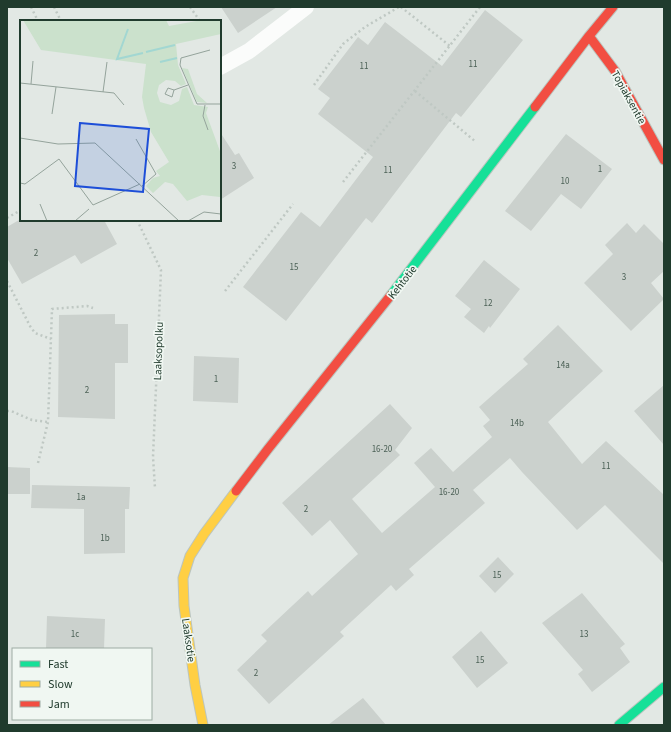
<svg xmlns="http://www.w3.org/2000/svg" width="671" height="732" viewBox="0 0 671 732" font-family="'Source Sans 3',sans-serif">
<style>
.building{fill:#cbd1cd}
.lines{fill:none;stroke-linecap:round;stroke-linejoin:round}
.fast-casing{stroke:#bbc5bf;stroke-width:11}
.slow-casing{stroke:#bbc5bf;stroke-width:11}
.jam-casing{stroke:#bbc5bf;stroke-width:11}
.path{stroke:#bfc8c3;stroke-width:2.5;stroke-dasharray:2 3;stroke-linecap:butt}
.lane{stroke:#fbfcfb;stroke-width:16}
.fast{stroke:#16e098;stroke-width:9}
.slow{stroke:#ffcf43;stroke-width:9}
.jam{stroke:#f24e42;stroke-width:9}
.labels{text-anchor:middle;stroke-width:3.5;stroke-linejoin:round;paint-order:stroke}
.number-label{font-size:9px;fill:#4c6156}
.street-label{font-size:11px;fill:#203b2d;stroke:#f0f7f2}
.inset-river{fill:none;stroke:#a2d7d2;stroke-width:2}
.inset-road{fill:none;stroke:#94a39b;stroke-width:1}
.view{fill:#1d4ed8;fill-opacity:0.15;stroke:#1d4ed8;stroke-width:2}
.inset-edge{fill:none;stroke:#203b2d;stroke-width:2}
</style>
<rect width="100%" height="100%" fill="#e2e8e4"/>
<path class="building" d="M221,7h56l-39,26z
M485,10l38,30 -62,77 -5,-4 -84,110 -6,-5 -80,103 -43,-34 58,-75 19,15 53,-70 -55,-43 12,-16 -12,-9 40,-52 10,8 17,-23 57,44z
M220,132l15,23 4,-2 15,25 -34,22z
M566,134l46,35 -31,40 -20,-15 -30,37 -26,-20z
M19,220h85l13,24 -36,20 -6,-9 -53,29 -15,-26v-31z
M627,223l9,10 8,-9 20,20v27l-13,12 13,16 -33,32 -47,-48 29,-29 -8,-9z
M484,260l36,29 -30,39 -1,-2 -5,7 -20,-16 7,-8 -16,-13z
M115,314v10h13v39h-13v56l-57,-2 1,-102z
M558,325l45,46 -55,51 34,42 24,-23 58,54v69l-59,-59 -28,25 -55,-58 -12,-14 -37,32 12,13 -76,66 5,6 -18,16 -5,-6 -51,47 4,4 -75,68 -32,-34 30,-29 -6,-6 47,-44 4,5 46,-42 -28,-34 -18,16 -30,-33 108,-99 22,24 -17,22 5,5 -48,44 30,34 53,-46 -21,-24 17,-15 22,24 39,-35 -9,-11 7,-6 -11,-13 49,-43 -5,-5z
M194,356l45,2 -1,45 -45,-2z
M664,385v60l-30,-34z
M7,467l23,1v26h-23z
M32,485l98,2 -1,22h-4v44l-41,1v-45l-53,-1z
M498,557l16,17 -19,19 -16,-17z
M582,593l43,51 -5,4 10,14 -38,30 -14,-18 5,-4 -41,-47z
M47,616l58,3 -1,30h-58z
M481,631l27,32 -31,25 -25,-31z
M363,698l23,27h-58z"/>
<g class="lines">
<defs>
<path id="fast" d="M391,295l144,-188
M619,725l45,-38"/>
<path id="slow" d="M203,725l-8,-40 -11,-79 -1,-28 7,-22 14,-22 32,-43"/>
<path id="jam" d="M589,36l26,35 49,89
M535,107l54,-71 24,-29
M236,491l32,-42 123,-154"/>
</defs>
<use href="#fast" class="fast-casing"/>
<use href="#slow" class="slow-casing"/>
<use href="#jam" class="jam-casing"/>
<path class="path" d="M31,7l7,14
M54,7l7,14
M190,7l10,14
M401,7l49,39
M314,85l29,-41 22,-17 34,-20
M415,91l61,51
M343,182l137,-175
M7,218l14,-8
M137,220l24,50 -8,187 2,31
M7,281l23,45 5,7 16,6
M225,291l68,-87
M7,411h4l21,9 16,2
M38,463l10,-41 4,-113 35,-3 6,2"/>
<path class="lane" d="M220,67l29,-16 57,-44"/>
<use href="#fast" class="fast"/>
<use href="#slow" class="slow"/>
<use href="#jam" class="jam"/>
</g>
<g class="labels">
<g class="number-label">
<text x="473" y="67">11</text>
<text x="364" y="69">11</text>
<text x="234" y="169">3</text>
<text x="600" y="172">1</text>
<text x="388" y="173">11</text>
<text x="565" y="184">10</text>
<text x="36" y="256">2</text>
<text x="294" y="270">15</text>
<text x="624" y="280">3</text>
<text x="488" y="306">12</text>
<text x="563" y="368">14a</text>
<text x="216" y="382">1</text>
<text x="87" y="393">2</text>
<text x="517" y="426">14b</text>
<text x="382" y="452">16-20</text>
<text x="606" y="469">11</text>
<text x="449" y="495">16-20</text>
<text x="81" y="500">1a</text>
<text x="306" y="512">2</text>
<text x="105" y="541">1b</text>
<text x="497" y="578">15</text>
<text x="75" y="637">1c</text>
<text x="584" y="637">13</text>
<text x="480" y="663">15</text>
<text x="256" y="676">2</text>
</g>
<g class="street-label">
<text transform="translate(629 97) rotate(61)" y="4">Topiaksentie</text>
<text transform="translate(402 282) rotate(-52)" y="4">Kehtotie</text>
<text transform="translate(158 351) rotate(-88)" y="4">Laaksopolku</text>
<text transform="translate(189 640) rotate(82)" y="4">Laaksotie</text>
</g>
</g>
<g transform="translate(20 20)">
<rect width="201" height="201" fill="#e2e8e4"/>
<path d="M3,0h143l3,6 33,-6h19v14l-45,10 2,21 8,19 -5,2 -6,-5 -9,-1 -7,5 -2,8 3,9 11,3 8,-4 3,-12 5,-2 7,18 14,2 -2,6 15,41v46l-1,-3 -18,-2 -15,6 -14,-17 -8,-2 -12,11 -7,-7 7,-8 7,-2 -4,-5 13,-9 -18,-30 -7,-24 -2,-11 4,-33 -105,-14zM162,48l6,1 9,25 10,9 -10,-1z" fill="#cbe1cc"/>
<path class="inset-river" d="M108,9l-11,30 26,-6M126,32l29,-7M140,42l17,-4"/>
<path class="inset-road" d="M190,30l-29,8 -1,7 17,39h24M0,63l94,10 10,12M11,64l2,-23M154,70l-2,7 -7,-3 3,-6 6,2 14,-5M83,72l4,-30M185,85l-2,11 5,14M32,94l4,-27M0,118l38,6 37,-1 84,78M116,119l20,35 -14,12M0,163l5,1 34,-25 34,46 47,-21M20,184l7,17M55,201l14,-12M168,201l16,-9 17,2"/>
<path class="view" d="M60,103l69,6 -6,63 -68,-6z"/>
<rect width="201" height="201" class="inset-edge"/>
</g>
<rect width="671" height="732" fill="none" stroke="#203b2d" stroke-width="16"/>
<rect x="12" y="648" width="140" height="72" fill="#f0f7f2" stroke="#9daca3"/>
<rect x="20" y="661" width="20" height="6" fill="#16e098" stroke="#9daca3"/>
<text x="48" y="668" font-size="12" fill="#203b2d">Fast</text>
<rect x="20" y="681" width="20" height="6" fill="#ffcf43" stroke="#9daca3"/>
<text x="48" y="688" font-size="12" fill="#203b2d">Slow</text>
<rect x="20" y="701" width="20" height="6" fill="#f24e42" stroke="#9daca3"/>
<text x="48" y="708" font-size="12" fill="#203b2d">Jam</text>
</svg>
